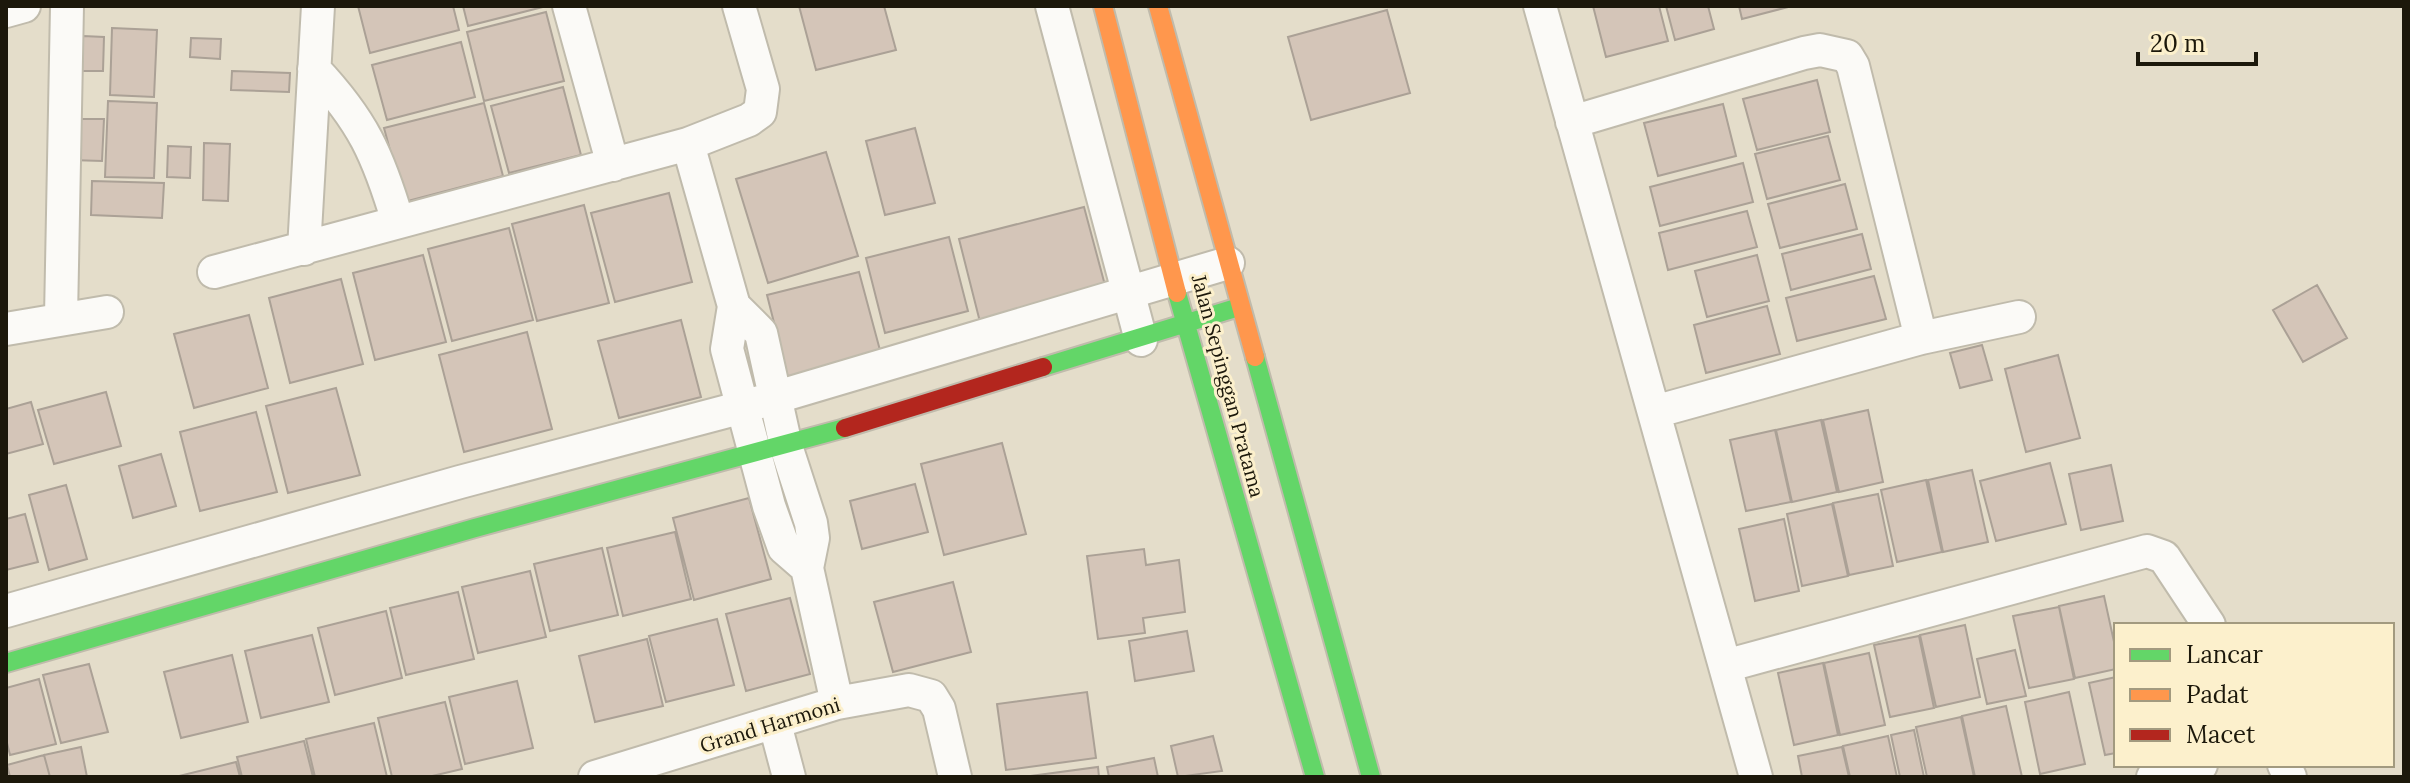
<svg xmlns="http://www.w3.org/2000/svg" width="2410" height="783" viewBox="0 0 2410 783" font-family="Lora,serif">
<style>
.building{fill:#d4c5b8;stroke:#aba196;stroke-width:2}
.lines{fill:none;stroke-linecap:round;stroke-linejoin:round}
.street-casing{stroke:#c0bbac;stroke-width:36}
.fast-casing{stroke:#c0bbac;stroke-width:22}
.slow-casing{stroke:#c0bbac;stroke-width:22}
.jam-casing{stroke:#c0bbac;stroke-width:22}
.street{stroke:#fbfaf7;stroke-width:32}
.fast{stroke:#63d668;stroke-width:18}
.slow{stroke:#ff974d;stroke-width:18}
.jam{stroke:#b3261e;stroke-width:18}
.labels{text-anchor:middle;stroke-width:6;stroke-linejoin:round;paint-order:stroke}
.street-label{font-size:20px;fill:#1c180b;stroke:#fcf0cc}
</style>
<rect width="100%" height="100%" fill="#e4ddca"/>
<path class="building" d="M358,6h95l6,24 -89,23z
M463,6h80v1l-75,19z
M799,6h85l12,44 -80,20z
M1593,6h66l9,35 -62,16z
M1666,6h42l6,23 -39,11z
M1739,6h53l-50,13z
M1387,10l23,83 -99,27 -23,-83z
M546,12l18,69 -80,20 -17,-69z
M112,28l45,2 -3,67 -44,-2z
M83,36l21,1 -1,34h-21z
M191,38l30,1 -1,20 -30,-2z
M461,42l14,55 -88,23 -15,-55z
M232,71l58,2 -1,19 -58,-2z
M1817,80l13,52 -73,18 -14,-51z
M563,87l18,68 -72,18 -18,-67z
M108,101l49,2 -3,75 -49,-1z
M484,103l19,73 -99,26 -20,-74z
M1723,104l13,52 -78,20 -14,-53z
M73,119h31l-2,42 -31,-1z
M915,128l20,75 -50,12 -19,-74z
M1828,136l12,44 -73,19 -12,-45z
M204,143l26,1 -2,57 -25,-1z
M168,146l23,1 -1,31 -23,-1z
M826,152l32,104 -90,27 -32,-104z
M1743,163l10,39 -93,24 -10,-39z
M92,181l72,2 -2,35 -71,-3z
M1845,184l12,45 -77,19 -12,-44z
M669,193l23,89 -77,20 -24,-89z
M584,205l25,98 -72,18 -25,-97z
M1084,207l22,82 -126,33 -21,-83z
M1747,211l10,36 -89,23 -9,-37z
M509,228l24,92 -81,21 -24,-92z
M1862,234l9,35 -80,21 -9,-36z
M949,237l19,74 -83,22 -19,-75z
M423,255l23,87 -71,18 -22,-87z
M1757,255l12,46 -62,16 -12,-46z
M859,272l22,82 -93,24 -21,-83z
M1874,276l12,43 -89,22 -11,-43z
M341,279l22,85 -73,19 -21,-85z
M2317,285l30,53 -44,24 -30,-52z
M1767,306l13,48 -74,19 -12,-48z
M249,315l19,73 -74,20 -20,-74z
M681,320l20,77 -82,21 -21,-77z
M527,332l25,97 -88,23 -25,-97z
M1982,345l10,35 -32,8 -10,-35z
M2058,355l22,83 -54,14 -21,-83z
M336,388l24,87 -72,18 -22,-87z
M106,392l15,54 -67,18 -16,-54z
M31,402l12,42 -37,10v-45z
M1868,410l15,72 -44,10 -16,-72z
M256,412l21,80 -77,19 -20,-79z
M1821,420l16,72 -45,10 -16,-72z
M1775,430l16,72 -45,9 -16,-71z
M1002,443l24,91 -82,21 -23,-91z
M161,454l15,52 -43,12 -14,-52z
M2050,463l16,61 -70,17 -16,-60z
M2111,465l12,56 -42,9 -12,-56z
M1972,470l16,72 -45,10 -15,-72z
M1926,480l16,72 -45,10 -16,-72z
M915,484l13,48 -66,17 -12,-48z
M66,485l21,74 -38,11 -20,-75z
M1878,494l15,72 -44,9 -16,-72z
M749,498l22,81 -77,21 -21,-82z
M1832,504l16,72 -46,10 -15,-72z
M25,514l13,48 -32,8v-51z
M1784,519l15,72 -44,10 -16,-72z
M675,532l16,67 -68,17 -16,-68z
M602,548l16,67 -68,16 -16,-67z
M1144,549l2,16 33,-5 6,52 -42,6 2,15 -47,6 -11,-83z
M530,571l16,66 -68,16 -16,-66z
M953,582l18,70 -78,20 -19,-70z
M458,592l16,67 -68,16 -16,-67z
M2104,596l12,55v18l-41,9 -16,-72z
M790,598l20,76 -64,17 -20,-77z
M2059,607l15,72 -45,9 -16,-72z
M386,611l16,67 -67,17 -17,-67z
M717,619l17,66 -68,17 -17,-66z
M1965,625l15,72 -44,10 -16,-72z
M1187,631l7,40 -59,10 -6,-40z
M312,635l17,67 -68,16 -16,-67z
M1919,636l15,72 -44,9 -16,-72z
M647,639l16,67 -68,16 -16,-66z
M2015,650l11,46 -39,8 -10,-45z
M1869,653l16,72 -45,10 -16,-72z
M232,655l16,67 -67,16 -17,-66z
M1823,663l15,72 -44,10 -16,-72z
M89,664l19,68 -47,11 -18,-68z
M2116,677v76l-11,2 -16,-72z
M39,679l17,65 -46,11 -4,-16v-51z
M517,681l16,67 -68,16 -16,-67z
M1087,692l9,66 -90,12 -9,-66z
M2069,692l16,72 -45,10 -15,-72z
M445,702l17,67 -34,8h-36l-14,-59z
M2006,706l16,71h-47l-13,-61z
M1961,717l13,60h-47l-11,-50z
M374,723l13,54h-72l-9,-38z
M1914,730l10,47h-24l-9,-42z
M1213,736l9,35 -44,6 -7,-31z
M1888,736l9,41h-47l-7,-31z
M304,741l9,36h-71l-5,-20z
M81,747l6,30h-37l-6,-22z
M1842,747l7,30h-47l-4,-21z
M44,755l6,22h-40l-3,-12z
M1154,758l4,19h-49l-2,-10z
M236,762l4,15h-61v-1z
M1098,767l1,10h-76z"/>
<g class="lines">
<defs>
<path id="street" d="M569,6l44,159
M1052,6l89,334
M1540,6l216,771
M6,11l18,-5
M314,69c49,52 64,86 84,153
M1572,122l232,-69 16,-3 27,6 6,10 68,272
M688,144l46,162 -7,43 42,157 15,42 23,20
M304,249l14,-243
M214,272l474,-128 61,-24 11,-8 3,-23 -24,-83
M734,306l27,27 25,113 25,77 2,15 -6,30 30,135
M61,317l6,-311
M6,329l101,-17
M1654,412l267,-74 98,-21
M6,611l454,-129 283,-75 485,-144
M1725,666l422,-115 17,6 45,68
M775,724l14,53
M2284,765l6,12
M595,777l242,-74 72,-13 22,6 8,13 16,68
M2153,777l48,-12"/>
<path id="fast" d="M1177,293l138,484
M1255,357l116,420
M1043,367l196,-60
M6,663l469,-135 370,-100"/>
<path id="slow" d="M1103,6l74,287
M1158,6l97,351"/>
<path id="jam" d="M845,428l198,-61"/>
</defs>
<use href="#street" class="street-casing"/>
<use href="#fast" class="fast-casing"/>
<use href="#slow" class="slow-casing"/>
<use href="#jam" class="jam-casing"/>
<use href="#street" class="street"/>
<use href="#fast" class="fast"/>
<use href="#slow" class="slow"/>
<use href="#jam" class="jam"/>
</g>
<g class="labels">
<g class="street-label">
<text transform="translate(1228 386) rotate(75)" y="7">Jalan Sepinggan Pratama</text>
<text transform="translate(770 725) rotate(-17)" y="7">Grand Harmoni</text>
</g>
</g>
<rect width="2410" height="783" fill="none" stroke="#1c180b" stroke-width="16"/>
<rect x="2114" y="623" width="280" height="144" fill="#fcf0cc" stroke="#a29a7f" stroke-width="2"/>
<rect x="2130" y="649" width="40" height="12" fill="#63d668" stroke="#a29a7f" stroke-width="2"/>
<text x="2186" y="663" font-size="24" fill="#1c180b">Lancar</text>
<rect x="2130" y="689" width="40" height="12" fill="#ff974d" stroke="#a29a7f" stroke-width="2"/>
<text x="2186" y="703" font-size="24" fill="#1c180b">Padat</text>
<rect x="2130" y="729" width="40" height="12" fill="#b3261e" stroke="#a29a7f" stroke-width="2"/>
<text x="2186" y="743" font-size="24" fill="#1c180b">Macet</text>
<path d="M2138 52v12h118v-12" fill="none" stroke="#1c180b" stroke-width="4"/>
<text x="2150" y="52" font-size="24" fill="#1c180b" stroke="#fcf0cc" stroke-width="6" paint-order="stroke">20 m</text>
</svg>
